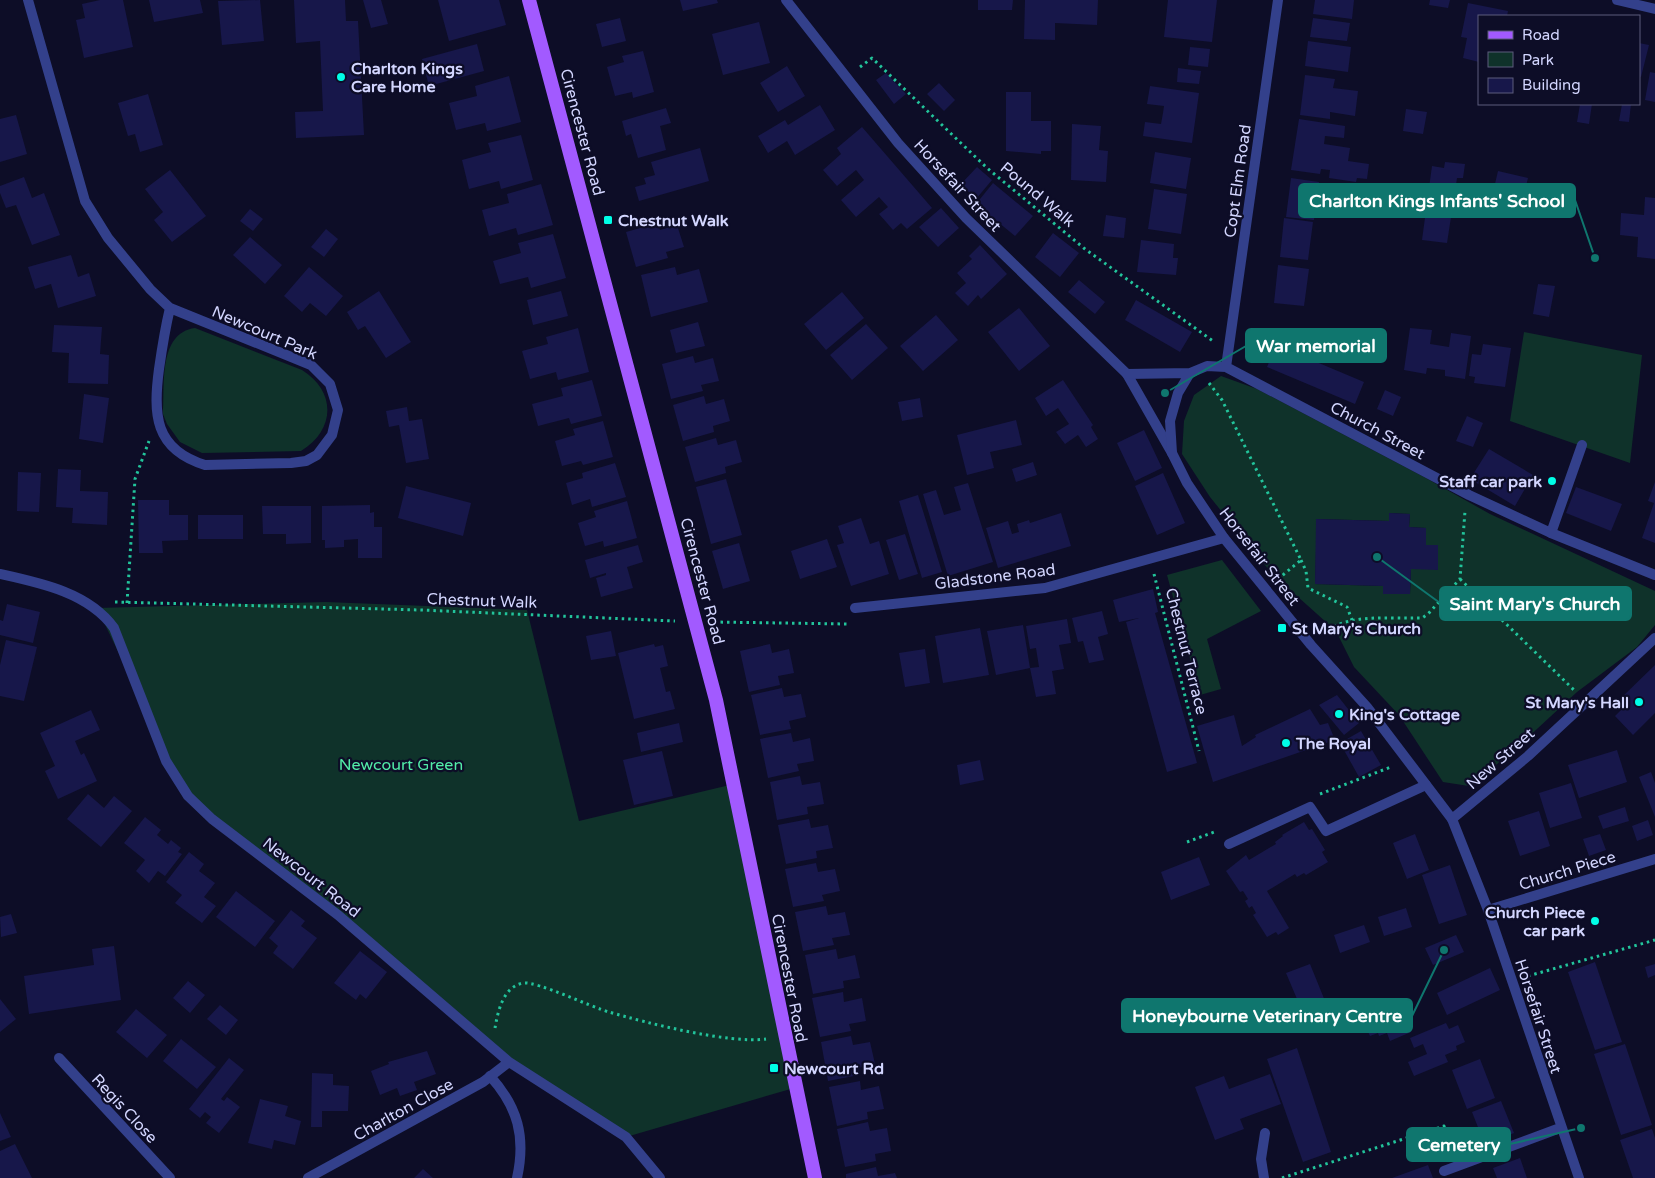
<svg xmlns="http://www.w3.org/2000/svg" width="1655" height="1178" viewBox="0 0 1655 1178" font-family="'Varela Round',sans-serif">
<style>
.green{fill:#0f322a;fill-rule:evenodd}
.building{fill:#17174a}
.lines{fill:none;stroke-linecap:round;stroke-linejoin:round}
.path{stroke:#22c49b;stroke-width:3;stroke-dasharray:2.5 4;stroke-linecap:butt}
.service{stroke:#33408b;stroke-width:10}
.minor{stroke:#33408b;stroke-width:10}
.tertiary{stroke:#33408b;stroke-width:10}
.primary{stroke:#a25aff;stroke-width:14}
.poi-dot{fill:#00fee7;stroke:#0d0d27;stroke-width:2}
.labels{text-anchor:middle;stroke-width:4.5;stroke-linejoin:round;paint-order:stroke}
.poi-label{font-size:16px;font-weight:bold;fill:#d3d6ff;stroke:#0d0d27;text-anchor:start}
.street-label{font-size:16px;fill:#d3d6ff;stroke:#0d0d27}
.park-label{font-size:16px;fill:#52eca8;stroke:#0d0d27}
.leader{fill:none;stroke:#0f766e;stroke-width:2}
.callout-dot{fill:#0f766e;stroke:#0d0d27;stroke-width:2}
.callout{fill:#0f766e;stroke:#0f766e;stroke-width:2}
.callout-label{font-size:18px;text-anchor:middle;font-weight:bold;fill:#fff}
</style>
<rect width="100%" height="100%" fill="#0d0d27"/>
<path class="green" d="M195,328l107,42c35,22 33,60 -1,81l-99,2 -22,-11 -13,-18 -4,-10c2,-29 -5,-81 32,-86z
M1524,332l118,23 -12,108 -120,-42z
M1221,376l36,13 167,88 66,37 165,77v34l-18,22 -60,45 -67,62 -41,32 -26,-4 -44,-67 -45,-48 -18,-36 -58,-52 -1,1 -67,-83 -28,-43 2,-33 10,-26zM1389,513l21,1 -1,13 17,1v17h12v24h-27l-1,25h-27v-8l-68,-2 2,-65 72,2z
M1222,560l39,51 -54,28 14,50 -21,6 -33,-120z
M326,602l201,8 52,211 155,-37 60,304 -168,49 -117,-75 -321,-266 -91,-188z"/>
<path class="building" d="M100,0h23l10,47 -49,11 -8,-38 9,-2 -3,-14z
M149,0h51l3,13 -49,9z
M260,0l4,41 -42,4 -4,-44z
M294,0h51l1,21h12l6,114 -68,3 -1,-26 28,-1 -3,-70 -24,2z
M363,0h18l7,24 -17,4z
M438,0h61l7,25 -57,16z
M680,0h37l1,3 -35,8z
M978,0h35l-1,10h-34z
M1025,0h73l-1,25 -42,-2v17l-31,-1z
M1168,0h49l-5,42 -48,-5z
M1315,0h39l-2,19 -39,-5z
M1430,0h20l-2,8 -19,-3z
M1468,3l40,8 -1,5h-28v46l-16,-4 4,-20 -6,-1z
M620,18l6,23 -24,6 -6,-23z
M1313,18l37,5 -3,18 -37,-4z
M759,22l11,41 -47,12 -11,-41z
M1308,41l43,6 -3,25 -43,-6z
M1639,43l10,2 -8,32 -2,-1z
M477,44l7,27 -55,15 -7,-27z
M1190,47l20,2 -2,18 -20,-2z
M643,51l11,41 -21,6 -1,-6 -17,4 -8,-29 17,-5 -2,-6z
M787,66l18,30 -27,16 -18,-29z
M1178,68l23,3 -2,13 -22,-2z
M1650,72l5,1v29l-10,-2z
M886,73l20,21 -12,10 -18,-24z
M1305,75l30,4 -2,9 25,3 -3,25 -25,-4v7l-30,-4z
M509,76l12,46 -34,9 -2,-8 -29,7 -7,-27 28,-7 -2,-10z
M939,83l16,17 -11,11 -17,-17z
M1150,86l49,7 -7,50 -49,-7 2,-14 16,2 2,-11 1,-7 -17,-2z
M1006,92h25v29h20v30h-10v3l-35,-3z
M148,94l15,51 -23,7 -5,-18 -7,2 -10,-33z
M1580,104h12l-3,20 -12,-2z
M1622,104h9l-2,18 -10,-1z
M820,105l15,25 -40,25 -8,-14 -19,12 -10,-17 27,-16 3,5z
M666,108l5,15 -11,3 6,24 -28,8 -7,-24 -5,2 -4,-15z
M1406,109l21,3 -4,22 -20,-3z
M16,115l11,39 -27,8v-43z
M1299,119l46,7 -1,12 -19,-2 -1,8 26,4 -2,13 21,3 -2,15 -10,-1 -1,4 -27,-4 1,-8 -9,-1 -1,5 -29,-4z
M1072,124l29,2 -2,24 9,1 -2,31 -35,-2z
M862,127l70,81 -25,21 -6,-6 -8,7 -6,-7 -8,-9 9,-7 -9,-10 -23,20 -15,-17 23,-20 -8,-10 -19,16 -14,-16 18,-16 -4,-6z
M521,135l12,45 -32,9 -2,-8 -30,8 -7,-29 29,-8 -3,-9z
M700,148l9,33 -70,20 -4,-14 11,-3 -2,-6 11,-3 -4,-13z
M1155,152l36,6 -5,31 -36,-6z
M1445,162l20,2 -2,14h-6l-10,65 -25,-3 10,-74 12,2z
M977,167l15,13 -16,19 -15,-15z
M170,170l36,46 -34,26 -18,-22 9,-8 -18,-23z
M1498,171l30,7 -8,31 -29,-8z
M24,177l8,21 12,-5 16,42 -28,10 -16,-40 -10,3 -6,-15v-7z
M1291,178l28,4 -5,38 -28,-3z
M993,183l40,33 -18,20 -39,-32z
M541,184l12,41 -35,10 -2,-7 -27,8 -7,-26 27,-7 -2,-9z
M1154,189l33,5 -6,40 -33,-5z
M1645,197l10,1v61l-18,-2 1,-20 -18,-2 1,-22 23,2z
M941,208l18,20 -21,19 -19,-20z
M250,209l13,10 -10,12 -13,-10z
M1106,215l20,3 -2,20 -21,-2z
M1284,218l29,4 -5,38 -28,-3z
M658,223l2,7 17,-5 7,22 -18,5 2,6 -32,9 -10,-35z
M326,229l12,10 -14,18 -13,-10z
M1053,233l26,20 -19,24 -25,-20z
M553,234l13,44 -35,10 -3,-11 -28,7 -7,-23 28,-8 -3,-10z
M250,237l32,28 -17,19 -32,-29z
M1141,240l33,4 -1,14h5l-2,17 -39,-3z
M980,245l27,29 -26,25 -3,-4 -10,11 -13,-13 11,-10 -9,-10 15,-14 -3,-3z
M71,255l7,22 11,-4 7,23 -38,12 -7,-24 -16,5 -7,-22z
M1278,265l31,4 -5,37 -30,-3z
M309,267l34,29 -17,20 -16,-13 -8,9 -18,-16z
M675,267l2,8 22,-6 9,33 -57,15 -10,-42z
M1079,280l26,22 -10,12 -27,-22z
M1538,284l17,2 -6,31 -16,-3z
M379,291l32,51 -25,16 -21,-32 -7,4 -11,-18z
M561,291l7,25 -35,9 -6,-25z
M842,292l22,26 -38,32 -22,-26z
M1136,300l56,32 -12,20 -55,-32z
M1019,308l31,38 -31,25 -31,-39z
M936,315l22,25 -35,31 -23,-25z
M698,322l7,24 -29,7 -6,-23z
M866,324l22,24 -36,32 -22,-25z
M54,325l48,2 -2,27 9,1 -1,29 -40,-1 1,-30 -17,-1z
M578,328l11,44 -31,8 -2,-8 -26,7 -8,-28 26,-7 -2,-7z
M1410,328l22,2 -2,14 19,3 2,-14 20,3 -6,43 -20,-3v-6l-18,-2 -1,6 -22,-4z
M1483,344l28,4 -6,39 -31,-4 1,-6 -6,-1 3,-22 9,1z
M1276,345l88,37 -9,22 -88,-37z
M693,356l2,7 18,-5 6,23 -18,4 2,6 -32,8 -9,-35z
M592,380l10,36 -31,8 -2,-6 -31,8 -6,-22 31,-8 -2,-8z
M1063,380l30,45 -2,2 7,12 -12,8 -8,-12 -13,9 -9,-12 13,-8 -11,-16 -12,8 -11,-18z
M1385,390l16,7 -8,19 -16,-7z
M84,394l25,4 -6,45 -24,-4z
M704,396l2,8 18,-5 6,22 -17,5 1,6 -31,9 -10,-36z
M920,398l3,19 -21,4 -4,-19z
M407,407l2,14 13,-2 7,40 -23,4 -7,-38 -10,2 -3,-16z
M1467,416l16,7 -10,24 -17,-6z
M1016,420l6,25 -32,7 4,16 -27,7 -10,-40z
M603,421l10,36 -30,8 -2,-4 -19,5 -7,-25 20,-6 -2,-6z
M1144,430l18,38 -27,13 -18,-38z
M716,438l2,7 18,-5 6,22 -17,5 1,6 -31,9 -10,-35z
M1489,449l44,26 -18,31 -45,-27z
M1033,462l4,13 -21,7 -4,-13z
M615,463l11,34 -34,10 -2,-8 -18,6 -6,-22 17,-5 -1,-5z
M58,469l23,1 -1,21 28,1 -1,33 -35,-2 1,-15 -17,-1z
M18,472l23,1 -2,39 -22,-1z
M1163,473l22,50 -28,12 -22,-49z
M726,479l16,56 -31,9 -15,-57z
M1655,482v61l-13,-5 12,-35 -6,-2z
M968,483l25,79 -45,14 -25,-82 13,-4 8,25 17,-5 -7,-23z
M406,486l65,17 -8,33 -65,-18z
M1576,487l46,17 -11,27 -45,-18z
M918,495l24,77 -20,6 -23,-77z
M138,500h31v15h19v25l-26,1 1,12h-24z
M627,501l10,37 -33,9 -1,-6 -18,5 -7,-23 18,-6 -2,-6z
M370,505v8l4,-1v15h8v31h-24v-19l-14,1v7l-19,1v-8h-3v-34z
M262,506h49v37l-25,1v-10h-23z
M1061,513l10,33 -73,22 -12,-40 22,-7 4,13 7,-2 -2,-8 12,-4 1,3z
M1389,513l21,1 -1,13 17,1v17h12v25l-27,-1 -1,25h-27v-8l-68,-2 1,-65 73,2z
M198,515h45v24h-45z
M861,518l9,26 9,-3 10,33 -38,12 -14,-41 7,-2 -6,-17z
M905,534l13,40 -19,6 -13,-40z
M827,539l10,28 -37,12 -9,-28z
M739,543l11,38 -27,8 -11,-38z
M638,545l5,17 -16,5 6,21 -32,9 -5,-19 10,-3v-2l-16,5 -5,-18z
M1153,589l5,23 -3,1 42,150 -30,9 -41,-150 13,-4 -20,4 -6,-22z
M7,604l33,8 -7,31 -33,-8v-15l3,1z
M1102,611l6,23 -10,3 6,23 -15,3 -6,-22 -5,1 -6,-24z
M1067,619l4,24 -12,2 5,24 -12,2 4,23 -20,3 -6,-29 9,-1 -3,-19 -6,1 -4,-23z
M1023,625l7,43 -34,7 -9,-44z
M980,628l9,47 -46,8 -8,-47z
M611,631l5,25 -25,4 -5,-24z
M6,640l31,7 -13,54 -24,-5v-31z
M654,644l1,3 8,-2 5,21 -8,2 6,24 4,-1 5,18 -41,10 -16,-66z
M770,644l2,9 17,-4 5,24 -16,3 2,9 -31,7 -9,-41z
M925,649l5,34 -25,4 -6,-34z
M1655,665v48l-22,22 -18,-19 11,-11 -6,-6z
M782,688l2,9 17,-3 5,23 -17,4 2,8 -31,6 -9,-40z
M1337,695l22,28 -15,12 -25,-30z
M1310,709l10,16 8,-2 7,17 -122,42 -16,-56 37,-11 8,31 14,-9 -1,-2z
M91,710l9,20 -25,11 6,14 3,-2 13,28 -39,18 -13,-28 10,-5 -15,-33z
M679,723l4,19 -42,10 -4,-19z
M1361,731l20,34 -22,12 -19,-34z
M791,733l2,9 17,-4 4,23 -17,3 2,7 -31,7 -8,-39z
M1617,750l10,32 -48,16 -11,-33z
M662,751l11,45 -39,9 -11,-45z
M980,760l4,20 -24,5 -3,-20z
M1651,772l4,11v34l-16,-40z
M800,776l2,9 18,-3 4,22 -17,3 1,7 -31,6 -7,-38z
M1571,783l11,35 -32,10 -11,-35z
M88,794l16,14 10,-12 18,15 -31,36 -34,-28z
M1625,807l4,14 -26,8 -5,-13z
M1539,811l11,35 -30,10 -12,-35z
M145,817l16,13 -4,5 11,9 3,-4 10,8 -3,4 4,2 -17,22 -7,-5 -9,12 -13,-12 9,-11 -21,-17z
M809,819l2,9 17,-3 5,23 -17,3 1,7 -31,6 -8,-39z
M1648,820l5,15 -16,6 -5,-15z
M1304,822l5,8 3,-1 13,21 -3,2 6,10 -22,13 -2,-2 -7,4 -2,-3 -28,17 22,37 -11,7 -2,-3 -9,5 -14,-22 3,-2 -4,-7 -3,2 -4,-7 3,-2 -5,-8 -3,1 -14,-21 20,-16 3,5 27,-16 -1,-2 8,-6 -1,-1z
M1415,834l14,36 -22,9 -14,-36z
M1600,834l6,16 -17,6 -6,-17z
M189,852l15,12 -5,7 16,12 -11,14 12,9 -14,17 -27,-20 7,-8 -16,-13z
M1199,857l11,28 -39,15 -10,-28z
M816,863l2,9 17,-3 5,22 -18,4 2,6 -31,6 -8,-38z
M1450,865l17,50 -28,9 -17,-49z
M236,891l39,30 -20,26 -39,-30z
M826,906l2,9 17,-3 5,23 -18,3 2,7 -31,6 -8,-39z
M1406,908l6,19 -28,9 -6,-19z
M291,910l14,11 -4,5 16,12 -24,31 -20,-16 5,-7 -9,-8z
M11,914l6,19 -16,4 -1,-20z
M1364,925l6,17 -30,11 -6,-18z
M1456,935l8,17 -31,13 -8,-17z
M114,946l7,54 -92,14 -5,-38 70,-11 -2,-16z
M836,949l2,10 17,-4 5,23 -17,3 1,7 -31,6 -8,-39z
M360,951l27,21 -21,27 -6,-5 -4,6 -22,-17z
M1595,962l27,80 -27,8 -27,-78z
M1310,964l24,59 -23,9 -25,-59z
M1655,964v11l-7,3 -3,-11z
M1490,968l10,22 -53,25 -10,-22z
M188,981l17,14 -15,18 -17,-15z
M843,992l1,10 18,-4 4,23 -17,3 2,7 -31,6 -8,-39z
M0,999l16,20 -16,13z
M1385,999l3,9 10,-5 13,29 -21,9 -3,-8 -8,3 -1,-3 -8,3 -8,-17 11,-5 -4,-8z
M220,1005l18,15 -12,15 -19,-16z
M136,1009l31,26 -20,23 -31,-26z
M1446,1023l3,6 9,-4 7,17 -9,4 1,4 -12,5 3,7 -34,14 -6,-14 19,-8 -4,-10 -9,4 -4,-10z
M851,1036l2,9 17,-3 5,22 -17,4 1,7 -31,6 -7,-39z
M181,1039l35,28 -19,22 -34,-28z
M1625,1044l27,81 -31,10 -27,-81z
M1297,1048l34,104 -28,10 -36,-103z
M427,1051l9,23 -22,8 3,8 -17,6 -3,-8 -17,7 -9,-24 18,-7 -1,-2z
M229,1058l15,12 -23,29 3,2 3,-4 13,10 -21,26 -13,-10 5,-6 -6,-5 -5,6 -11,-9z
M1480,1059l15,39 -28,11 -15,-39z
M312,1073l21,1v11l16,1 -1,25h-26v16h-11z
M1270,1074l11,30 -41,15 4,10 -29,11 -20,-53 29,-11 5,13z
M860,1081l1,9 18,-4 5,23 -17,3 1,7 -31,7 -8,-39z
M260,1099l28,7 -3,10 16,5 -6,24 -21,-5 -2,9 -24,-6z
M1501,1101l13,32 -29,12 -13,-33z
M0,1113l11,24 -11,4z
M868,1122l2,9 17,-3 4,23 -16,3 1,7 -31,6 -8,-38z
M1652,1129l3,9v40h-22l-13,-38z
M15,1144l17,34h-32v-27z
M1520,1158l7,20h-30l-4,-10z
M1428,1165l5,13h-41z
M876,1167l2,9 17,-3 2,5h-51v-4z
M423,1169l10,9h-19z"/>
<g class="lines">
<path class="path" d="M860,67l12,-9 115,110 98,81 128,92
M1209,383l13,17 79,160 -23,19
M1301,560l5,11 2,17 39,19 5,13
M1154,574l45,177
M1460,579l114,111
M115,602l306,8 254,11
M127,603l8,-124 14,-38
M714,622l134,2
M1323,634c24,-21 62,-15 92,-16h7l6,-4 32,-35 5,-68
M1320,794l71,-27
M1187,842l30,-11
M1528,976l127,-36
M495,1028c3,-17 8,-41 28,-45 14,-2 68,24 86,29 38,11 120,32 157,27
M1282,1178l162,-52 9,25"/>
<path class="service" d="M1551,533l31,-88
M1229,844l81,-37 16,24 100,-46
M1488,910l167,-51
M490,1076c28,31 36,61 27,102
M1264,1178l-3,-19 4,-26"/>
<path class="minor" d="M28,0l57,201 23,37 42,51 20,19 141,57 19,19 8,26 -6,25 -15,20 -11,6 -15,2 -86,2c-51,-16 -52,-51 -46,-96 3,-21 6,-40 11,-61
M1617,0l38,9
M1127,374l45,79
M0,574c41,9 89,19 114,54l52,133 22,35 24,23 126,96 171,147 117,75 34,41
M855,608l190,-20 179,-50
M1452,819l36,91 91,268
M59,1058l111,120
M1444,1171l116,-43
M308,1178l175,-96 26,-20"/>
<path class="tertiary" d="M786,0l112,143 68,75 161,156 63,-1 17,-7 19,1 243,128 82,38 104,42
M1226,367l52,-367
M1190,373l-12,20 -8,28 2,32 15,30 37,55 87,107 56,62 85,112 76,-63 127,-118"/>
<path class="primary" d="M529,0l187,700 99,478"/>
</g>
<g class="poi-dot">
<circle cx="341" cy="77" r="5"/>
<rect x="603" y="215" width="10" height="10" rx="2.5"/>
<circle cx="1552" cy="481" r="5"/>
<rect x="1277" y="623" width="10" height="10" rx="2.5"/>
<circle cx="1639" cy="702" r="5"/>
<circle cx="1339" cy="714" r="5"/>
<circle cx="1286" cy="743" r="5"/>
<circle cx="1595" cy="921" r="5"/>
<rect x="769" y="1063" width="10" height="10" rx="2.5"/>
</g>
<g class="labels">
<g class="poi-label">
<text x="351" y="74">Charlton Kings<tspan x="351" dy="18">Care Home</tspan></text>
<text x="618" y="226">Chestnut Walk</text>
<text x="1542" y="487" text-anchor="end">Staff car park</text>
<text x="1292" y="634">St Mary's Church</text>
<text x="1629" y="708" text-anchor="end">St Mary's Hall</text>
<text x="1349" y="720">King's Cottage</text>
<text x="1296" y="749">The Royal</text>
<text x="1585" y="918" text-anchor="end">Church Piece<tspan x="1585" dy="18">car park</tspan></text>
<text x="784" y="1074">Newcourt Rd</text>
</g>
<g class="street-label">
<text transform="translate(583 132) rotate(75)" y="6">Cirencester Road</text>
<text transform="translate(1237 181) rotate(-82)" y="6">Copt Elm Road</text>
<text transform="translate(958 185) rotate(47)" y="6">Horsefair Street</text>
<text transform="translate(1038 194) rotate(40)" y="6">Pound Walk</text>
<text transform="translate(265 332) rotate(23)" y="6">Newcourt Park</text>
<text transform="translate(1378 430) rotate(28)" y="6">Church Street</text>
<text transform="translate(1260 556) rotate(52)" y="6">Horsefair Street</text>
<text transform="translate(995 576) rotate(-7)" y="6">Gladstone Road</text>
<text transform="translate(703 581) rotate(75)" y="6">Cirencester Road</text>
<text transform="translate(482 600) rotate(2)" y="6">Chestnut Walk</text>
<text transform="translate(1187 651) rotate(76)" y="6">Chestnut Terrace</text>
<text transform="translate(1500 758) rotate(-41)" y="6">New Street</text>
<text transform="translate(1567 870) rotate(-17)" y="6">Church Piece</text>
<text transform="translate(312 877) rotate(38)" y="6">Newcourt Road</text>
<text transform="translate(790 978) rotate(79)" y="6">Cirencester Road</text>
<text transform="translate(1539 1016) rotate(72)" y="6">Horsefair Street</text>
<text transform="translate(125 1108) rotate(47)" y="6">Regis Close</text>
<text transform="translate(403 1109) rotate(-29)" y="6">Charlton Close</text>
</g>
<g class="park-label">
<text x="401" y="770">Newcourt Green</text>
</g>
</g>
<path class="leader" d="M1595 258L1575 200M1165 393L1246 346M1377 557L1440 603M1444 950L1412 1016M1581 1128L1510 1144"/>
<g class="callout-dot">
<circle cx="1595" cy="258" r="5"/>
<circle cx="1165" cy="393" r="5"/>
<circle cx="1377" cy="557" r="5"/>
<circle cx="1444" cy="950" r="5"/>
<circle cx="1581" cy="1128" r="5"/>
</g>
<g class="callout">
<rect x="1299" y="184" width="276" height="33" rx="5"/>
<rect x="1246" y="329" width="140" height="33" rx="5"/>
<rect x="1440" y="587" width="191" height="33" rx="5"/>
<rect x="1122" y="999" width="290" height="33" rx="5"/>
<rect x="1407" y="1128" width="103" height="33" rx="5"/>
</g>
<g class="callout-label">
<text x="1437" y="207">Charlton Kings Infants' School</text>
<text x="1316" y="352">War memorial</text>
<text x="1535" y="610">Saint Mary's Church</text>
<text x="1267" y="1022">Honeybourne Veterinary Centre</text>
<text x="1459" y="1151">Cemetery</text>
</g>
<rect x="1478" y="15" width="162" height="90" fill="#0d0d27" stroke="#5c5d7d"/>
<rect x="1488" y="31" width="25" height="8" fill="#a25aff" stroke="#5c5d7d"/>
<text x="1522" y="40" font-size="15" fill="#d3d6ff">Road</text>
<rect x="1488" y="52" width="25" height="15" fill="#0f322a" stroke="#5c5d7d"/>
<text x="1522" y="65" font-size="15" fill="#d3d6ff">Park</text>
<rect x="1488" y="78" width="25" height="15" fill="#17174a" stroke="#5c5d7d"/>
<text x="1522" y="90" font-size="15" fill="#d3d6ff">Building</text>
</svg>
